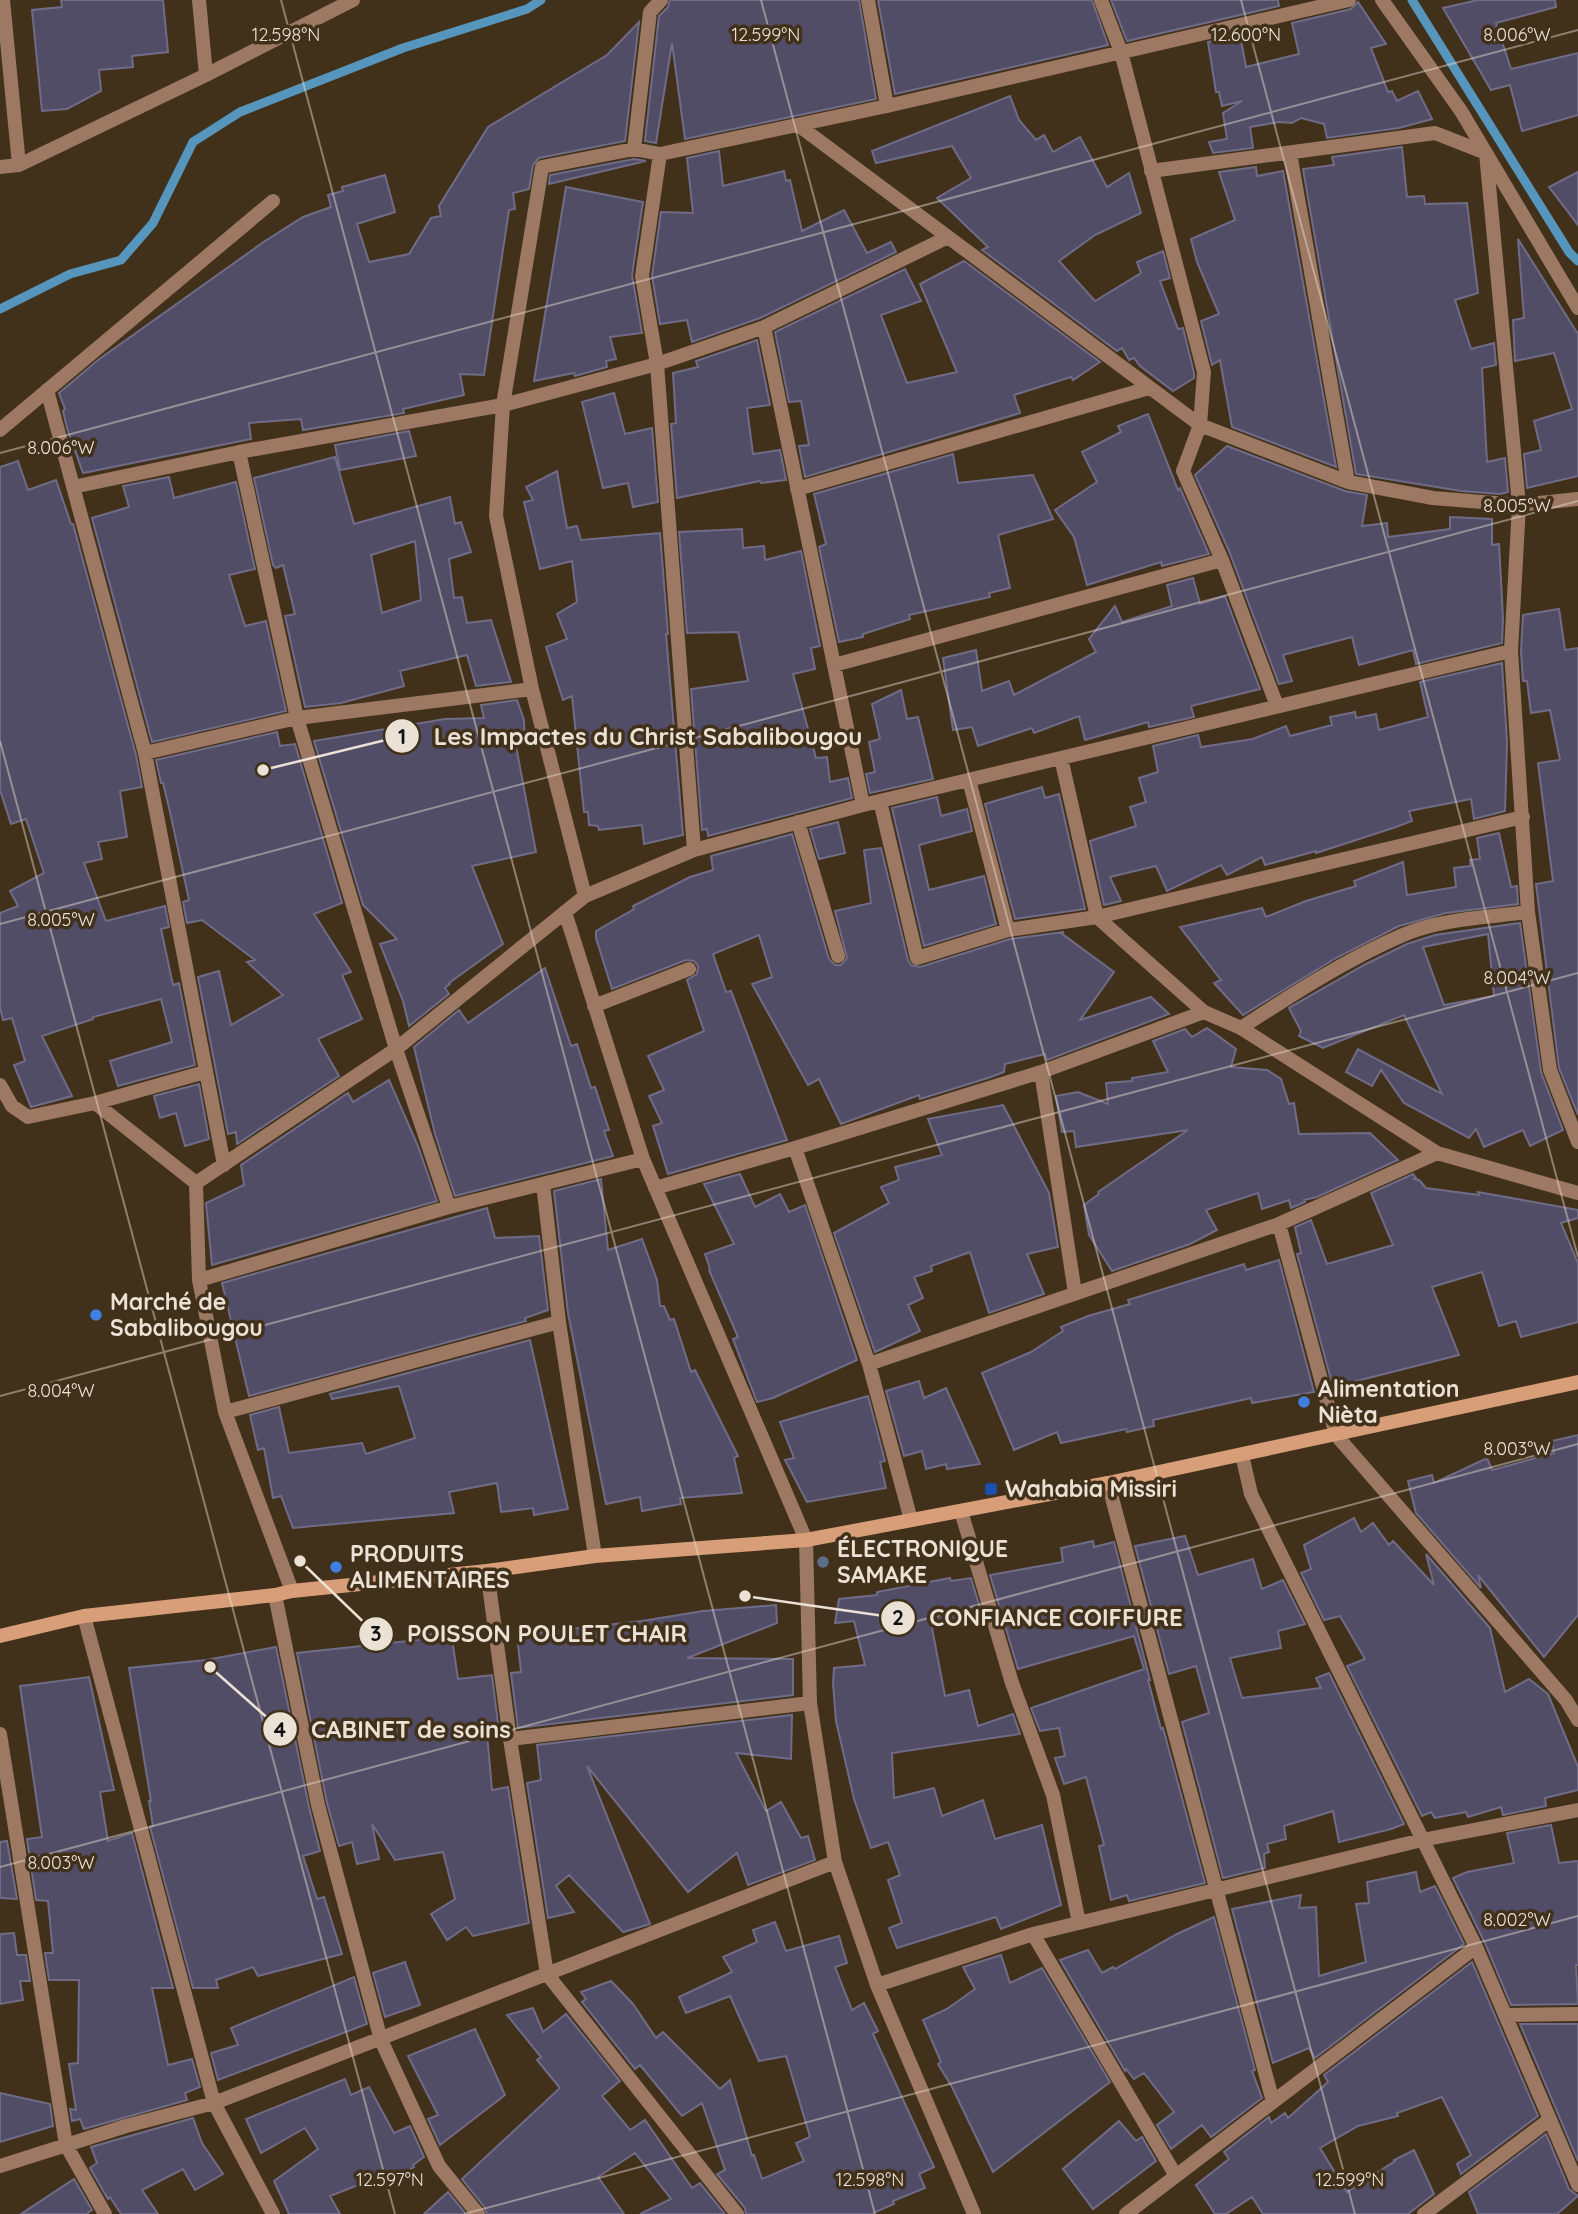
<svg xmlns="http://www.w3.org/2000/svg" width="1578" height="2214" viewBox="0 0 1578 2214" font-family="Quicksand,sans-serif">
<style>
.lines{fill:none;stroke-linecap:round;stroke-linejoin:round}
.stream{stroke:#5696bd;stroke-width:9}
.building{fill:#524d66;stroke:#706b86;stroke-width:2;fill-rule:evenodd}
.minor{stroke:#9d7862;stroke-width:14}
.secondary{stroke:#d89e79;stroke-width:14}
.ticks{fill:none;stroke:#ebe1d4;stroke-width:2;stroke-opacity:0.45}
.shop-dot{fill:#3f7fe0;stroke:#41311b;stroke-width:2.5}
.transit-dot{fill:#1a4fb4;stroke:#41311b;stroke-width:2.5}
.service-dot{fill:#5c6f8a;stroke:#41311b;stroke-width:2.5}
.labels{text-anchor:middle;stroke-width:7;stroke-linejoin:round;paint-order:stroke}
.poi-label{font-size:23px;font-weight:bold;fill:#ebe1d4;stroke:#41311b;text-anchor:start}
.ticks-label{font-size:18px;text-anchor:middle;fill:#ebe1d4;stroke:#41311b;stroke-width:7;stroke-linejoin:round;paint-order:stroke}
.leader{fill:none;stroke:#ebe1d4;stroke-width:2.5}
.callout-dot{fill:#ebe1d4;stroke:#41311b;stroke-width:2.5}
.mark-label{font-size:21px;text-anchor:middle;font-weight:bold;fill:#111}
.callout-label{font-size:24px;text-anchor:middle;font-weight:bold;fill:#ebe1d4;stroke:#41311b;stroke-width:7;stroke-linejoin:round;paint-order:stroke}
</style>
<rect width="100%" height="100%" fill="#41311b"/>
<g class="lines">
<path class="stream" d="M1412,0l157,252 9,9
M0,309l70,-35 51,-14 32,-37 40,-81 47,-30 163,-64 124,-39 14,-9"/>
</g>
<path class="building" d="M61,0h102l5,52 -36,4 1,11 -34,3 2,21 -34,18 -25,2 -10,-101 30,-3z
M670,0h189l17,99 -191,40 -13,-96 -16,100 -11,-2 14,-125 9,-9z
M878,0h214l16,45 -213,49z
M1111,0h167l1,6 -152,35z
M1478,0h77l1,7 -60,16 15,46 67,-16v62l-56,16 -12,-46 -19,5 -48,-82z
M1358,2l28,42 -15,4 17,44 4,-1 5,10 21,-10 14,28 -33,9 -72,10 -3,-14 -23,-6 -9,5 -13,-1 -29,5 3,21 -40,5 -4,-11 18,-3 -4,-26 19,-12 -20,5 -3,-14h-3l-8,-50 32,-7 6,32 53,-13 -7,-31 59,-14z
M639,22l-14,119 -86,17 -6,7 -4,24 -16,4 2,16 -6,1 -25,165 -24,-1 4,21 -61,14 1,4 -101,17 -2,-11 -52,4 2,16 -168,34 -16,-45 -4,-17 2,-2 -6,-16 39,-33 167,-119 38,-24 28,-10 -3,-12 15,-4 -1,-4 43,-12 10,37 -38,12 12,38 40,-8 22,-36 10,-2 -2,-10 49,-79 119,-72z
M1010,96l9,24 17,20 8,-5 9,17 27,-15 27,50 22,-14 12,40 -46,22 -36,26 36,40 46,-28 -4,-11 26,-11 7,27 -10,3 18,48 5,-1 11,45v5l-21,13 -33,-25 -6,-8 -5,2 -7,-12 -5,3 -135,-101 6,-3 -51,-49 34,-20 -19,-32 -76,17 -4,-12z
M1402,147l5,50 17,-1 1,8 42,-1 11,90 -23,7 16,49 23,-6 2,22 -14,3 5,94 18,-4 3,34 -8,2 -39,-3 -105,-17 -53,-305 31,-4 -2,-8z
M719,151l4,35 61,-15 2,10 4,-1 12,51 42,-21 23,43 24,-11 5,10 -136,66 -68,24 -5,-22 -27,4 -8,-48 9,-64 32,1 -6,-55z
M634,159l12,2 -97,23 1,-9z
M1256,167l1,9 26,-5 53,296 -104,-40 -12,-67 -8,5 -11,-44 18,-7 -22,-52 -6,-23 44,-19 -16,-48z
M1578,172v53l-29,-38z
M566,187l77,15 -11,73 10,58 -32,4 6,22 -10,2 1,6 -32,9 -1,-3 -40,8z
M1518,239l60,95v142l-51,12 -3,-34 17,-4 -7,-29 38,-12 -18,-56 -39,8 -2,-41 11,-2z
M964,261l136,101 -27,18 -2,-3 -57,18 6,18 -215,64 -6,-31 10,-1 -8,-44 -12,1 -14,-70 130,-63 16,32 -40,14 26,68 50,-11 -37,-88z
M757,340l13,65 -23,3 6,46 27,-4 6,30 -25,3 -1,-2 -83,17 -6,-74 5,-1 -3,-50 25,-6 -2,-6z
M614,393l11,41 27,-6 6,74 -25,5 -5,-24 -25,5 -21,-86z
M1148,414l30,76 2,-2 29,66 -47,12 -1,-4 -74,23 -13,-48 -19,-27 42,-28 -15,-30 39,-20 -3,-6z
M409,431l7,25 -76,14 -5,-25z
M1227,446l118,45 22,4 -5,31 25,-3 1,14 62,-8v-12l42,2v26l7,-1 4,74 -1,25 -86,21 -3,-14 -54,15 -7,-28 -69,18 9,26 -13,3 -50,-133 -34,-76z
M953,454l5,29 75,-8 20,44 -55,16 12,53 -21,5 1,4 -81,18 1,4 -47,15v3l-24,5 -20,-95 7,-3 -12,-50z
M335,457l19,67 96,-27 5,27 6,-2 10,30 -22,7 5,39 8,-1 5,26 24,-3 20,62 -35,4 -9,-31 -67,16 4,15 -63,17 -36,4 -20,-91 10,-2 -12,-49 -7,3 -3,-3 -19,-87zM415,541l6,59 -39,13 -11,-58z
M18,461l10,29 28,-10 15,44h2l63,231 6,32 -22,4 7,46 -29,5 4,17 -18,4 22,58 59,-15 4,21 -8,2 12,56 6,-2 16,82 -77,21 -8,-25 62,-19 -11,-43 -68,18v2l-51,17 30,60 -41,11 -17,-42 11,-4 -13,-43 -9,2 -3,-13v-94l18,-7 -8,-15 34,-18 -18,-54 -15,5 -11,-34v-323z
M557,471l10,57 10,-2 4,14 79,-7 8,101h-2l17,201 -39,9 -2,-19 -43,5 -1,-4 -9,-1 -1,-13h-4l-12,-116 -9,4 -17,-53 21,-8 -10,-25 20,-12 -5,-41 -32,8 -16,-67 9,-2 -7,-13z
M169,477l5,21 62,-16 19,87 -26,6 16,51 21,-5 20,90 -134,31 -60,-224 37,-11 -6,-21z
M742,529l1,19 21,-2 1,14 36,-9 19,95 -9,2 4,21 -22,5 23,84 11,-1 3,25 18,-4 4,20 -144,38 -1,-7 -5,1 -11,-141 57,-8 -10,-49 -51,1 -8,-101z
M1193,578l7,26 25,-8 35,93 -69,17 3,11 -45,10 -1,-5 -63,18 -6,-24 -45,17 -2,-5 -54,18 -6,-19 -19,3 -10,-72 33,-8 6,41 27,-10 5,14 82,-43 -7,-13 26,-33 7,16 50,-16 -5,-21z
M1559,609l6,41 13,-2v467l-19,-47 -23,-184 17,-3 -15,-118 22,-3 -10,-50 -19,3 -4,-32h-4l-2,-30 2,-36z
M1502,663l5,79 -2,69 -31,8 -3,-20 -62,12 3,10 -16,6 -80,26v-2l-51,14 -3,-8 -35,18 -6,-10 -54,26 -11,-25 -46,11 11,24 -17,4 -14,-64 46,-15 -6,-19 16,-5 -7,-24 19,-6 -5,-26 45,-11 3,12 52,-8 33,-13 4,10 42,-11 -2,-8 25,-5 1,6 20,-4 3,16 49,-13 -8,-35z
M901,690l6,29 11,-2 15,62 -63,14 -4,-19 9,-2 -6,-30 11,-3 -8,-35z
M517,700l7,20 1,24 -9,2 20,106 -64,14 31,78 -54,39 1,1 -5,4 4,6 -40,32 -6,-25 -23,-57 17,-5 -34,-34 -49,-164 131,-22 39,-1 -3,-13z
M277,732l3,14 15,-2 47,159 -28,11 37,58 -9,3 20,44 -44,20 21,37 -102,68 -1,-12 -8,2 -30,-157 21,-6 12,54 52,-30 -36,-33 8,-2 -53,-40 -15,3 -4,-21 6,-2 -19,-88 -7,-29h-2l-5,-23z
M1042,787l3,11 14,-4 26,115 -70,10 -30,-115z
M937,797l4,19 26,-7 5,22 -53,14 10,45 55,-14 12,48 -72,22 -32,-138z
M838,822l7,31 -26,6 -9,-30z
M1499,833l12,54 6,-1 1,18 -72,9 -47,13 -63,32 -93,57 -29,-32 7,-3 -41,-53 82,-19 4,9 40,-16 50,-15 -2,-5 49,-19 4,33 49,-8 -2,-19 17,-2 -1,-6 10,-1 -3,-21z
M792,834l37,125 6,6h6l6,-7 -12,-47 36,-8 -7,-53 17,-2 27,112 3,5 9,2 90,-28 54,-7 -3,1 53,39 -34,48 71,-23 18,17 -122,46 -2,-6 -40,10 -1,8 -16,6 -68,21 -1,-4 -78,29 -22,-45 -11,6 -56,-101 20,-7 -13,-42 -46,19 13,38 5,-1 56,149 -119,34 -15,-48 9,-3 -13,-27 15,-6 -16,-34 56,-25 -17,-51 10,-6 1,-8 -4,-5 -8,-1 -74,29 -16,-51v-7l38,-22 -1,-3 57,-29 23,-7 -2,-14z
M1520,923l21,149 22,58 -33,16 -7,-16 -39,17 -8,-18 -7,9 -65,-35 -23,-33 -9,16 -26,-14 12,-23 84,45 -38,-79 -81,33 -24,-12 2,-5 -12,-23 77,-44 41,-20 28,-9zM1488,934l6,62 -50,9 -21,-58z
M545,968l26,78 6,-2 14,44 4,-1 14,43 -5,1 9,25 -158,40 -20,-62 -21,-87 45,-37 9,13z
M1207,1028l29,21 -5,18 36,3 14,9 8,25 5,-1 5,31 71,-1 28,27 -81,37 -13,3 1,2 -14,6 -2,-8 -27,9 -4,-16 -52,17 11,20 -27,14 -78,27 -23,-36 -5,-30 15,-11 -1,-2 90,-62 -112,17 -2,-16 -12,1 -6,-36 22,-4 30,12 -2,-21 26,-2v-3l36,-6 -15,-31 32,-12 7,8z
M389,1080l29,66 19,55 -225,64 -6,-62 38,-18 -3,-20 107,-72 5,9z
M199,1084l10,55 -24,7 -9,-33 -16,5 -6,-22z
M1003,1105l46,88 9,54 -31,7 17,40 -55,19 -19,-61 -39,14 1,5 -18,6 9,21 -15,7 12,26 -45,21 -41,-119 55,-30 -8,-16 18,-7 -4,-13 47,-12 -14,-36z
M740,1174l15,33 25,-13 9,18 16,-7 52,155 -84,38 -16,4 -24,-63 5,-2 -29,-67 1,-1 -5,-15 29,-10 -30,-60z
M1413,1174l3,4 -3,1 6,1 7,8 53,7 -1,-3 100,18v8l-17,5 17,40v59l-57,15 -5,-16 -17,5 -17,-54 -50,15 27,68 -126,32 -36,-133 4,-1 -6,-26 16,-7 16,44 66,-19 -22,-52z
M601,1179l7,71 34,-11 15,41 3,26h4l6,14 4,-1 17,53 4,-2 43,86 -4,2 8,35 -62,5 1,6 -39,7 -2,-14 -34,7 -38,-191 -14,-122z
M487,1208l8,30 44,-2 9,74 -23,8 1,3 -277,75 -27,-113z
M1279,1260l35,132 -62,11 -1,-5 -98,22 1,6 -27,6 -1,-3 -65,14 -4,-11 -43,18 -32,-77 49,-21 32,-21 -2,-4 27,-11 42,-12 -2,-4 116,-36 2,6z
M530,1340l38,169 -34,6 -1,-7 -32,4 -4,-29 -48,9 5,21 -161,15 -12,-32 -8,2 -9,-50 -6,2 -8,-35 29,-8 10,46 73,-10 4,11 49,-16 -16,-52 -67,13 -2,-5z
M919,1381l5,17 22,-10 34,76 -33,5 -1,-5 -20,5 -4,-18 -18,5 -18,-65z
M868,1396l17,65 -5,1 6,26 -79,14 -22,-42 9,-2 -14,-36z
M1578,1435v180l-34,42 -66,-82 3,13 -65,-75 -8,-32 24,-6 2,8 53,-25 5,12 62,-17 -2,-12z
M1354,1518l7,14 12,-9 16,22 4,-4 41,44 -8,-31 64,74 15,64 24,-13 19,15 30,73v23l-33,8 1,8 -43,9 -2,-8 -33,10 -2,-5 -31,6 -4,-6 -9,4 -75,-150 18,-7 -25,-43 -16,4 -23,-47 10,-4 -7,-24z
M1185,1536l13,39 55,-16 9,30 21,-9 22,44 -27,7 3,17 -51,10 12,40 79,-10 -5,-10 13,-5 75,151 -13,5 -52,13 -6,-31 -49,15 2,13 -19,5 2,8 -5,2 1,14 -42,10 -41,-156 27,-9 -13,-47 -27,8 -34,-128z
M1093,1541l1,6 20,-5 36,138h-2l13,49 2,-1 42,155 -76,18 -2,-6 -16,5 -12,-54 5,-1 -18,-68 -22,7 -9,-26 10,-2 -6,-28 -19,3 -9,-23 113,-39 -10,-33 -116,33 -28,-94 73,-13 -2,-14z
M950,1578l1,3 20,-3 12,40 -51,10 13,68 24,-6 9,36 35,-12 7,20 -128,19 2,45 40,-10 8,28 41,-16 12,39 47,-14 19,80 -60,24 -5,-12 -99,31 -8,-20 13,-5 -14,-43 12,-5 -12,-33 -17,6 -17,-49 -18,-78 -3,-38 1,-15 31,-3 -11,-44 -19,2 4,-24 38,-4v-3z
M776,1605l1,18 -90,35 106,1v36l-275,33 -7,-55 10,-1 -4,-37 125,-14 61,-10z
M451,1632l7,47 34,-4 7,57 -12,2 5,56 16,-3 21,136 -56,13 -7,-9 -19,13 -16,-26 24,-15 -12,-47 -48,8 -23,-36 7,35 -22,5 -5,-22 -13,4 -12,-43 -30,-150 121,-13 -1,-4z
M276,1647l33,160 11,44 -17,5 14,43 7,-2 18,57 -84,22 -5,-9 -37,13 2,8h-25l-43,-161 3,-1 -4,-25h2l-22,-133 77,-8z
M89,1677l25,113 -14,2 8,49 24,-8 41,155h-21l16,77 24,-6 8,28 -15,6 2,7 -103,29 -4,-10 -8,2 -2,-12 6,1 -7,-46 9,-1 1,-83h-30l-4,-27h8l-5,-52 -12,-1 -9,-61 15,-2 -22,-151z
M792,1715l-1,44 -55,-6 30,58 15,-9 20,36 7,-2 7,24 -67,25 -11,-32 -49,39 -101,-126 63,158 -27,8 -54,-57 -13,11 18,26 -26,6 -21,-135 14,-3 -4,-35z
M1551,1825l8,38 19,-2v104h-2l2,39 -67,1 -26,-62 -32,-65 14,-6 47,-9 -7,-30z
M7,1841l10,58 -17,-1v-56z
M1416,1872l4,20 15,-6 29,58 -149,114 -6,-10 -36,15 -41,-154 69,-14 -2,13 17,-1 3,69 47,-14 -10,-58 13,-1 -2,-21z
M1214,1917l41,153 -3,1 10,27 -51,39 -9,-12 -31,24 -14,-24 17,-13 -30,-39 -10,6 -8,-10 -1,2 -65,-111 28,-10 14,23 11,-6 2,2 62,-35z
M775,1922l11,29 53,-15 8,27 -12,4 17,43 12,-7 14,28 -5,3 61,133 -15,7 6,14 -32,13 1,3 -23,10h-125l-1,-6 -28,-34 8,-4 -23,-67 -20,13 -42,-51 -5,4 -53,-67 4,-3 -5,-7 30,-11 22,23 23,34 7,-6 57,57 10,-9 22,76 2,-1 8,24 42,-18 -8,-18 14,-6 -24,-81 -27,5 -29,-65 -44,17 -7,-16 53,-25 -9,-15 34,-15 -4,-12z
M14,1933l3,22h9l4,26h-10l3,19 -23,4v-70z
M1001,1955l9,28 32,-15 68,114 -117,90 -41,-85 -14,-23 3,-2 -18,-42 24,-11 28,-20 -12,-22z
M405,1962l15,43 -35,12 -12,-44z
M1472,1962l66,154 -77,58 -4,-10 14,-9 -29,-58 -45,16 1,3 -40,10 -38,22 27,44 48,-31 -1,-1 20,-10 20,44 -26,20h-145l-11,-17 -26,17h-11l-19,-29 33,-26 -5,-7 45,-35 2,6 14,-10 3,5 40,-36 -4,-7z
M354,1977l13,47 -149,56 -7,-27 27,-8 -7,-17z
M533,2008l10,24 23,-18 54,67 -18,15 28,34 15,-10 47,68 8,-5 25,31h-85l31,-15 -36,-46 -37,24 26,37h-137l-2,-6 -23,-29 98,-91 -23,-28 4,-3 -34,-42z
M1520,2024h58v137z
M475,2029l30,66 -65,50 -12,-26 10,-4 -30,-59z
M345,2079l6,16 18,-8 25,46 16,-7 14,31 -11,8 1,2 -34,19 -4,-8 -46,18 10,18h-51l-15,-33 44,-32 -13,-21 -44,25 -15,-34z
M0,2093l50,11 3,22 -53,16z
M193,2118l9,25 21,31 -28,16 -12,-21 -41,21 16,24h-37l-11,-17 -2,2 -18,-31 7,-5 -6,-16z
M1119,2121l17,20 6,-4 14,24 -63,48 -30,-40z
M1546,2134l23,55 9,7 -21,18h-79l-9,-22z
M74,2179l18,31 -6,4h-65z
M448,2192l18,22h-42z"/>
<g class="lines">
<path class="minor" d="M3,0l16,165
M199,0l7,75
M868,0l19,106
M1101,0l20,52 83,320 -4,53 -17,46 39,89 55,146
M1382,0l79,111 117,197
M798,125l402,300 148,57 85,16 86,7 59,-6
M634,149l16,-137 11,-12
M1290,153l58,329
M660,154l-18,122 15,88 37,486
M0,167l19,-2 187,-90 147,-75
M1151,171l284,-38 51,20 33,352 -8,146 17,261 22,158 28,72
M764,327l99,478
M47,390l98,363 79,412
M0,430l273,-229
M73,487l166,-35 264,-47 154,-41 107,-37 184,-90
M797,489l352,-101
M834,665l388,-105
M145,753l152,-35 -58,-266
M1061,758l36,159 107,95 37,16 196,125 141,40
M969,780l39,150
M880,801l37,157 91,-28 89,-13 426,-100
M798,822l40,134
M585,896l-53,-207 -36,-173 7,-111 39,-238 92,-18 26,5 227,-48 462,-106
M565,912l78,247 163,381 4,163 25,159 42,123 97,229
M594,1006l95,-37
M1241,1028c50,-33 106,-69 162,-93 36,-16 86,-18 125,-23
M1041,1072l34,221
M0,1085l12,21 16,11 67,-14 110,-31
M95,1103l101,80 3,97 26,132 67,179
M795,1148l74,216 42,156
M196,1183l200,-134 189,-153 109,-46 169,-45 648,-154
M543,1184l16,138 36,234
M655,1188l140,-40 246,-76 163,-60
M449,1207l-53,-158 -99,-331 235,-29
M1279,1224l57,211 230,265 12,20
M199,1280l250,-73 194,-48
M869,1364l410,-140 158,-71
M225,1412l334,-90
M1242,1455l9,39 225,453 102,238
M1108,1483l165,619
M961,1511l51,172 41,112 26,128
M487,1571l23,168 37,235 190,240
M275,1595l43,210 63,235 58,126 39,48
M84,1616l130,487 59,111
M0,1734l66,411 39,69
M510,1739l300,-36
M1033,1934l143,242
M877,1985l156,-51 389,-94 156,-30
M1505,2015l73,-1
M0,2166l126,-40 88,-23 621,-241
M1126,2214l350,-267
M1424,2214l125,-94"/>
<path class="secondary" d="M0,1636l84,-20 191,-21 17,-4 195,-20 108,-15 211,-16 302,-57 470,-101"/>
</g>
<path class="ticks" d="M281,0l594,2214M761,0l594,2214M1241,0l337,1257M0,453l1578,-423M0,741l395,1473M0,924l1578,-423M0,1396l1578,-423M0,1867l1578,-423M464,2214l1114,-298"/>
<g class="shop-dot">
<circle cx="96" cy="1315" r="7"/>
<circle cx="1304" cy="1402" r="7"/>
<circle cx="336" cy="1567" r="7"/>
</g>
<rect class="transit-dot" x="984" y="1482" width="14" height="14" rx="3.5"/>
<circle class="service-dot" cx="823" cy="1562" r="7"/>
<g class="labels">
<g class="poi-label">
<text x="110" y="1310">Marché de<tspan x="110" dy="26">Sabalibougou</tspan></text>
<text x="1318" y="1397">Alimentation<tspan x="1318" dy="26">Nièta</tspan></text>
<text x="1005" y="1497">Wahabia Missiri</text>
<text x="837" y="1557">ÉLECTRONIQUE<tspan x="837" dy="26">SAMAKE</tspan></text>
<text x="350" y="1562">PRODUITS<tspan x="350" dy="26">ALIMENTAIRES</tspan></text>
</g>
</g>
<g class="ticks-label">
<text x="286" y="41">12.598°N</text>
<text x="766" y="41">12.599°N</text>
<text x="1246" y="41">12.600°N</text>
<text x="1517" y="41">8.006°W</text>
<text x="61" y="454">8.006°W</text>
<text x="1517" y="512">8.005°W</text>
<text x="61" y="926">8.005°W</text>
<text x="1517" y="984">8.004°W</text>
<text x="61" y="1397">8.004°W</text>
<text x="1517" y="1455">8.003°W</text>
<text x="61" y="1869">8.003°W</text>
<text x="1517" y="1926">8.002°W</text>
<text x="390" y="2186">12.597°N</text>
<text x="870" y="2186">12.598°N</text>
<text x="1350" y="2186">12.599°N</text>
</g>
<path class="leader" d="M263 770L402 736M745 1596L898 1618M300 1561L376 1634M210 1667L280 1729"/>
<g class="callout-dot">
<circle cx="263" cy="770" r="7"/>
<circle cx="745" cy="1596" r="7"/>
<circle cx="300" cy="1561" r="7"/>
<circle cx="210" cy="1667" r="7"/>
<circle cx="402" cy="736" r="18"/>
<circle cx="898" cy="1618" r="18"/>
<circle cx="376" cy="1634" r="18"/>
<circle cx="280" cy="1729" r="18"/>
</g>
<g class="mark-label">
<text x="402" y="744">1</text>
<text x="898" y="1625">2</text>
<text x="376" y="1641">3</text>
<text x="280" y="1737">4</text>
</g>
<g class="callout-label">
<text x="648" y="745">Les Impactes du Christ Sabalibougou</text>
<text x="1056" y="1626">CONFIANCE COIFFURE</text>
<text x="547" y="1642">POISSON POULET CHAIR</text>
<text x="411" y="1738">CABINET de soins</text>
</g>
</svg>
